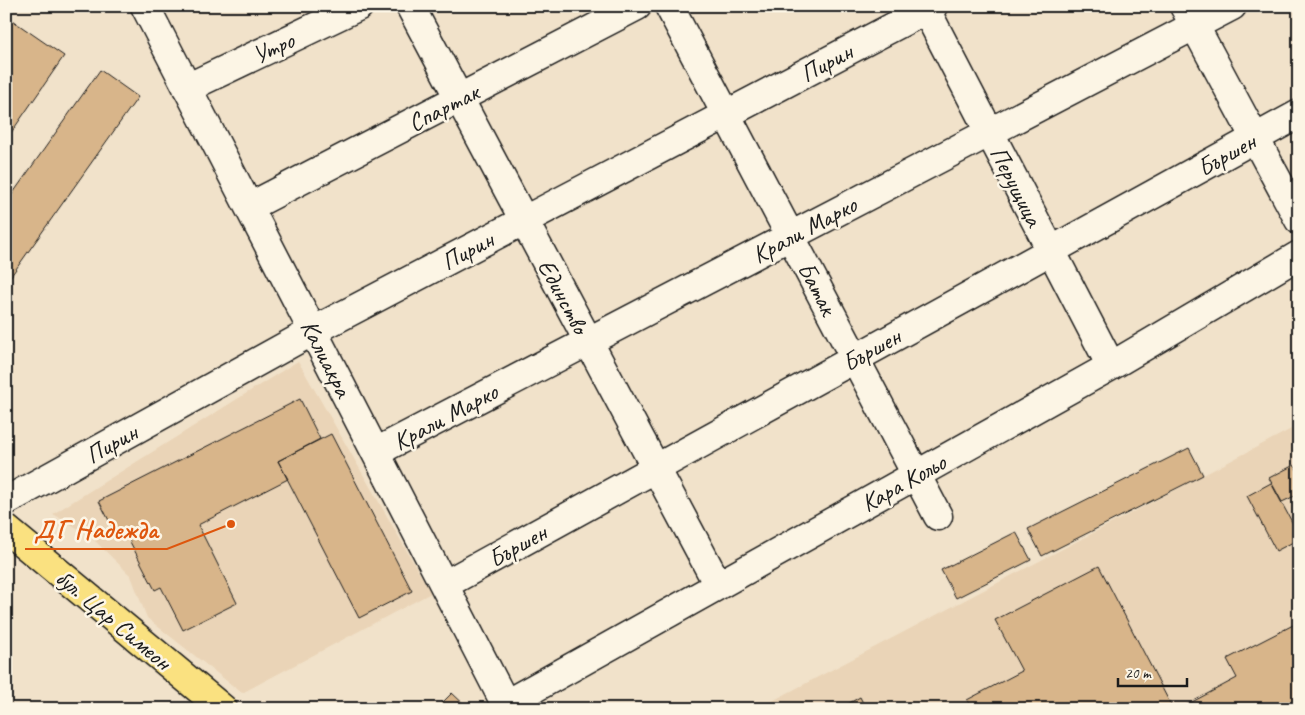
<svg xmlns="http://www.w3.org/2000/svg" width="1305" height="715" viewBox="0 0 1305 715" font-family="Caveat,sans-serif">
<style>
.built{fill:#ead4b7}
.building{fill:#d8b58a;stroke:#1c1c1c}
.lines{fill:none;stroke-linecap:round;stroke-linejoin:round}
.minor-casing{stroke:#1c1c1c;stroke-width:31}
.major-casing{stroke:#1c1c1c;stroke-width:31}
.minor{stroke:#fcf5e5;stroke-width:28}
.major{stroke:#fae180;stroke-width:28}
.labels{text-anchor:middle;stroke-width:5;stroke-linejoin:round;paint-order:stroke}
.street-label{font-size:25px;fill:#1c1c1c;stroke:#fcf5e5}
.leader{fill:none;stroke:#de560d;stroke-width:2}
.callout-dot{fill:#de560d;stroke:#fcf5e5;stroke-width:2}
.callout-label{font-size:26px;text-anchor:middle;font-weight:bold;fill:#de560d;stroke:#fcf5e5;stroke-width:5;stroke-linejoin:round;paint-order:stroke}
</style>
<rect width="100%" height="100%" fill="#f1e2ca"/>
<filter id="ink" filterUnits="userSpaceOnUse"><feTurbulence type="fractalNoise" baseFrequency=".02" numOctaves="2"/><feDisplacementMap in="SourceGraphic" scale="10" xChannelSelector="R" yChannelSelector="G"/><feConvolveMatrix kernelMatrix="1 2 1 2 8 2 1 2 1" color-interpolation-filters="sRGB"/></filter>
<g filter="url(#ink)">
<path class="built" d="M298,361l133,232 -189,100 -95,-75 -16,-42 -42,-41 -36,-21z
M1299,425v284h-542z"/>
<path class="building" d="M6,16l58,40 -58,84z
M100,70l38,27 -127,179 -5,-3v-70z
M300,399l20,40 -42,22 10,18 -90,46 39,78 -54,27 -22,-43 -6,3 -29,-56 -8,4 -19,-37z
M331,434l81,157 -53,27 -81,-157z
M1189,448l14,27 -161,81 -14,-27z
M1294,465l5,8v21l-17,8 -13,-24z
M1271,483l28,52v4l-23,12 -29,-55z
M1016,532l15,28 -75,38 -15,-28z
M1099,566l74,143h-201l-5,-9 55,-29 -27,-51z
M1299,622v87h-120l58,-31 -10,-19z
M452,693l17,16h-33z
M860,697l6,12h-27z"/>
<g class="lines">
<defs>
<path id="minor" d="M145,6l363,703
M410,6l308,579
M669,6l269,510
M924,6l187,360
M1184,6l115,214
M187,88l172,-82
M249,207l388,-201
M376,452l856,-446
M6,501l307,-170 620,-325
M444,585l855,-471
M506,704l605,-338 188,-111"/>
<path id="major" d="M6,529l217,180"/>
</defs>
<use href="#minor" class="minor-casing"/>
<use href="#major" class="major-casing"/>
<use href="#minor" class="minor"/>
<use href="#major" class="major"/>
</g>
</g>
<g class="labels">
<g class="street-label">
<text transform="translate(273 47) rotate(-25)" y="9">Утро</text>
<text transform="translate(826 62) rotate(-28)" y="9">Пирин</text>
<text transform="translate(443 107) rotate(-27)" y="9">Спартак</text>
<text transform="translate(1226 154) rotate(-29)" y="9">Бършен</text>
<text transform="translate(1017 186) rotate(63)" y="9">Перущица</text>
<text transform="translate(804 229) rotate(-28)" y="9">Крали Марко</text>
<text transform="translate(467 250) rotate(-28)" y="9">Пирин</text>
<text transform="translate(818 288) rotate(62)" y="9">Батак</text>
<text transform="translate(564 296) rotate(62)" y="9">Единство</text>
<text transform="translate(871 349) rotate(-29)" y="9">Бършен</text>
<text transform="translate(327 358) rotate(63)" y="9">Калиакра</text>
<text transform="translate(445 416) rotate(-28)" y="9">Крали Марко</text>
<text transform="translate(111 443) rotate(-29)" y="9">Пирин</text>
<text transform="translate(903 482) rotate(-29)" y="9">Кара Кольо</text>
<text transform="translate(517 545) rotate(-29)" y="9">Бършен</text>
<text transform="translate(114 619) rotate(40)" y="9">бул. Цар Симеон</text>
</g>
</g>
<path class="leader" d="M231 524L167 549H25"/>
<circle class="callout-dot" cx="231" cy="524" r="5"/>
<g class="callout-label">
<text x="96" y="538">ДГ Надежда</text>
</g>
<rect width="1305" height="715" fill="none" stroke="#fcf5e5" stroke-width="25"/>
<rect x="12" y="12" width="1280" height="690" fill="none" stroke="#1c1c1c" stroke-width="2" filter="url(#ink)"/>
<path d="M1118 678v8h69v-8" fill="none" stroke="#1c1c1c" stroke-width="2.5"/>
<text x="1125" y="678" font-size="15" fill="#1c1c1c" stroke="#fcf5e5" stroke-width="4" paint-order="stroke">20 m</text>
</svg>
